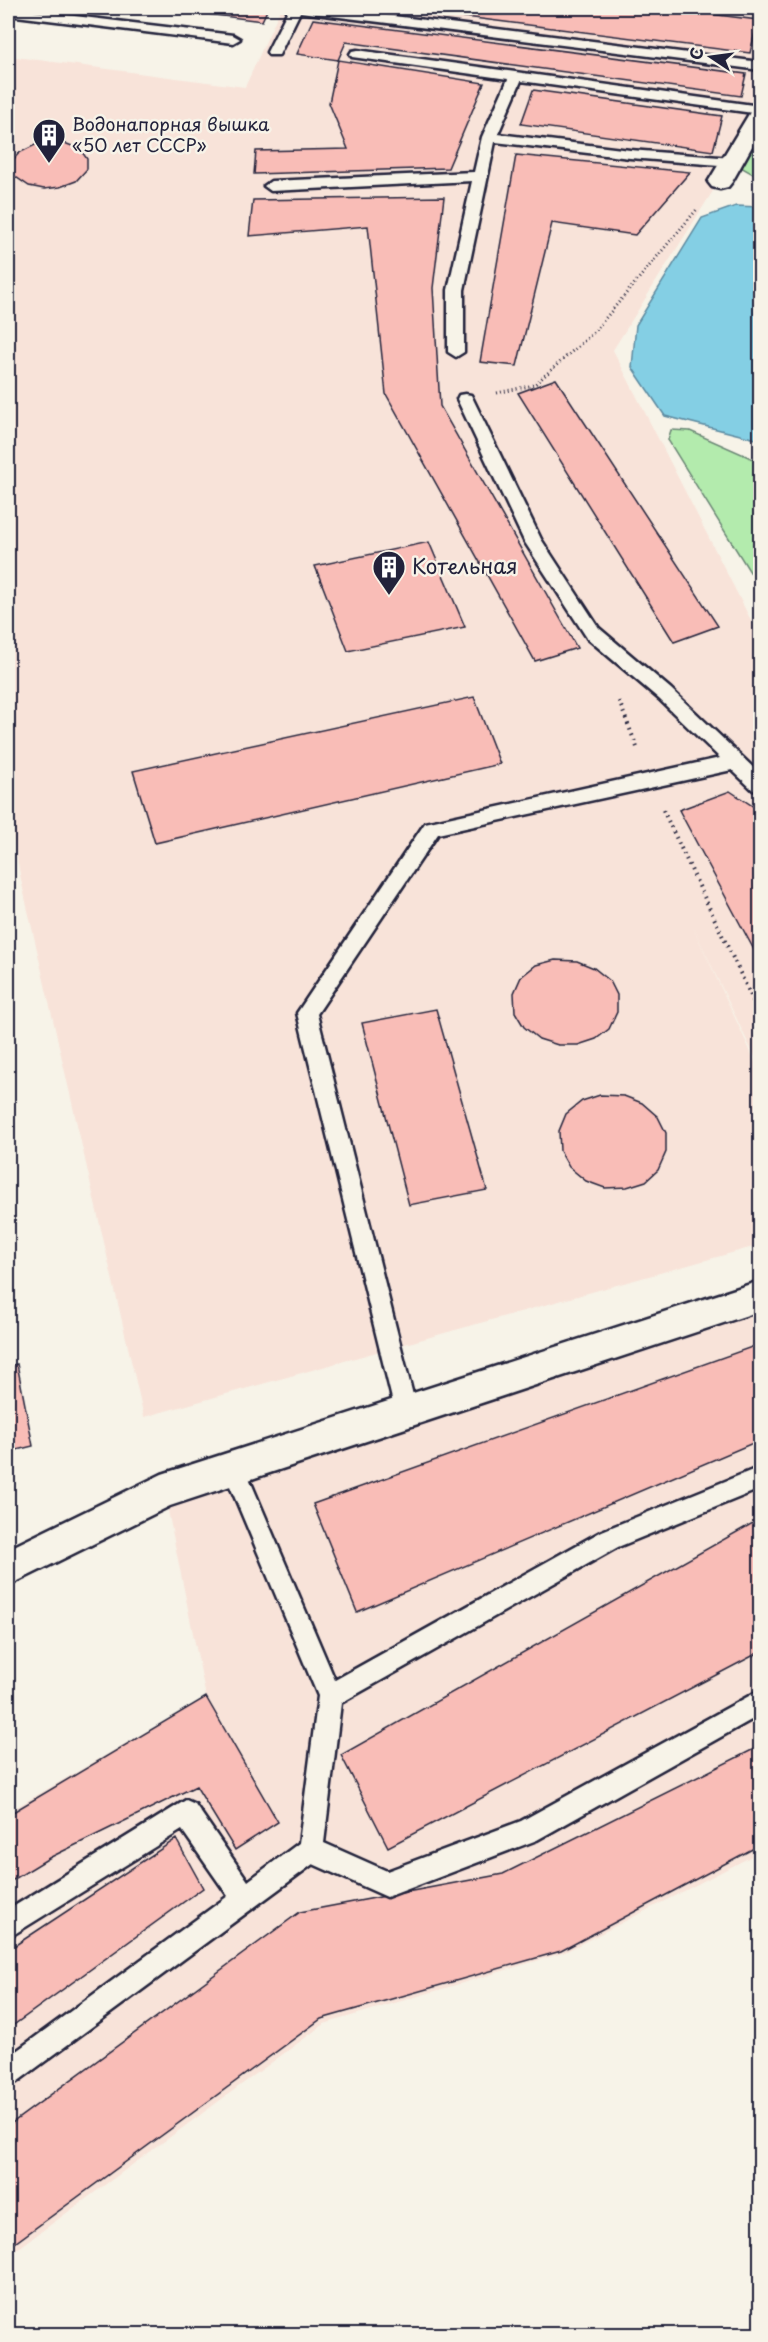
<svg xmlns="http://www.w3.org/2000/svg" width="768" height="2342" viewBox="0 0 768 2342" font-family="'Playpen Sans',sans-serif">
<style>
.built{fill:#f8e3d9}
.green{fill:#b3ebad;stroke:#6a8674;stroke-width:1.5}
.water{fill:#84cfe4;stroke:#5d8aa0;stroke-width:1.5}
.building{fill:#f9bdb7;stroke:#22223b;stroke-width:1.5}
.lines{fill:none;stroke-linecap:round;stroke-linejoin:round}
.service-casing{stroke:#22223b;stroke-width:5}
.minor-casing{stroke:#22223b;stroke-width:5}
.path-far1{stroke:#22223b;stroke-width:3;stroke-dasharray:1 3;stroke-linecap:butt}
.path{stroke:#22223b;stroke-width:4;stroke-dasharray:1.5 4.5;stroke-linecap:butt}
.service{fill:#f7f3e8;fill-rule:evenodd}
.minor{fill:#f7f3e8;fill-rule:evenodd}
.labels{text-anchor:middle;stroke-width:5;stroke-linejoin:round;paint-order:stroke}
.far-poi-label{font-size:18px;fill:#22223b;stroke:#f7f3e8;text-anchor:start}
.poi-label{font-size:21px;fill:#22223b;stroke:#f7f3e8;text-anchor:start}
</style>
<rect width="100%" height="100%" fill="#f7f3e8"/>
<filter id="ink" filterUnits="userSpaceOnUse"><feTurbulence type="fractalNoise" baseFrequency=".0167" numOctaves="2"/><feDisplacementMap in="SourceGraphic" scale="12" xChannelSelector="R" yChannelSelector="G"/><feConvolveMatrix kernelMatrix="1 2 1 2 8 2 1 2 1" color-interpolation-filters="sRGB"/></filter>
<g filter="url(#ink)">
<path class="built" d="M281,8h479v103l-42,72 -105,167 147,288v430l-68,-143 68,147v173l-616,172 -123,-537 -13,-72v-752l237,31z
M760,1298v554l-197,101 -239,71 -316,232v-444l198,-115 -41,-201z"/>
<path class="green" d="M760,114v64l-28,-16z
M671,430l19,1 70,31v126l-92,-148z"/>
<path class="water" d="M736,206l24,1v233l-95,-24 -33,-49 4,-42 66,-107z"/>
<path class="building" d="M159,8h109l-6,13z
M394,8h267l97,12 -8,33z
M313,19l433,55 -5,22 -395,-54 -8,18 -41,-6z
M338,60l146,23 -36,85 -194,6 2,-23 92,-2 -19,-46z
M533,90l189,26 -9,35 -192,-27z
M53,142l14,2 13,5 7,10v10l-11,12 -16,6 -16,2 -15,-3 -16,-11v-15l6,-7 20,-10z
M516,155l174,17 -55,63 -83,-12 -35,143 -37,-4z
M444,197l-11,91 7,118 137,242 -42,13 -149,-267 -18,-168 -119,10 4,-36z
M444,197l-11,91 7,118 137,242 -42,13 -149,-267 -18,-168 -119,10 4,-36z
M556,379l162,247 -44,16 -156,-249z
M429,542l36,85 -117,24 -33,-85z
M474,697l26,67 -345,79 -22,-72z
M730,791l30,20v150l-81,-151z
M555,960l22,1 17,7 16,13 7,14v17l-8,17 -13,10 -18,6h-20l-19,-6 -15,-12 -9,-15 -1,-19 7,-16 15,-12z
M436,1009l51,181 -78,15 -47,-182z
M600,1095l24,1 18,7 16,14 8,16v19l-8,18 -12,11 -19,6 -22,1 -19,-7 -17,-14 -9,-16 -1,-20 7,-17 16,-13z
M760,1344v96l-403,172 -44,-108z
M17,1364l16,82 -25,6v-86z
M760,1519v133l-372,195 -47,-92z
M206,1697l72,125 -43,28 -39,-64 -147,72 -41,25v-68z
M760,1746v99l-199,106 -240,68 -313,229v-122l292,-214 203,-38z
M176,1839l27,49 -195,141v-79z"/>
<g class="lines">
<defs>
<path id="service" d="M8,8l225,27 7,4 -7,4 -225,-28z
M289,8h41l430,54v8l-460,-58 -21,43h-10l-2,-3z
M357,50l403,56v8l-239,-33 -23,53 132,16 102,8 7,4 -7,4 -102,-8 -135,-16 -31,148v62l-8,5 -8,-5v-62l24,-109 -201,10 -7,-5 7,-5 203,-9 8,-35 26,-58 -156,-22 -2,-3 2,-3z
M465,394l6,1 2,4 68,140 58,89 72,61 89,85v18l-7,-2 -21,-20 -294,64 -121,180 100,397 -3,7 -8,3 -8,-3 -3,-7 -98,-398 128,-190 295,-65 -61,-59 -72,-61 -63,-97 -67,-142 2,-4z
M233,1456l8,3 94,221 267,-149 158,-64v22l-142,58 -277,156 -17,140 63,28 134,-50 239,-131v25l-223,125 -150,57 -74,-33 -296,218 -9,4v-29l220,-161 -46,-66 -174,108v-28l178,-110 9,4 53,77 51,-38 19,-147 -96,-229 3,-8z"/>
<path id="minor" d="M760,107v25l-28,50 -4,5 -8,2 -8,-2 -4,-5 41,-68 3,-5z
M760,1281v30l-590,195 -162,80v-37l154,-75z"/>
</defs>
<use href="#service" class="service-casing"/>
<use href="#minor" class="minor-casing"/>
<path class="path-far1" d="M497,393l37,-8 59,-52 105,-125"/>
<path class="path" d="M619,701l19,49
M663,810l97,205"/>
<use href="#service" class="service"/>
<use href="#minor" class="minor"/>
</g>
</g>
<defs>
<symbol id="building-pin" viewBox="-11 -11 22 30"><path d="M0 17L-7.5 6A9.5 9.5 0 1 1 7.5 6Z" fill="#22223b" stroke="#f7f3e8"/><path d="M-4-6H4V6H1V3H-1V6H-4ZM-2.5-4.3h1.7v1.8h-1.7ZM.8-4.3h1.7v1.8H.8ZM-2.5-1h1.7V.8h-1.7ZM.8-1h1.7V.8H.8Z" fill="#fff"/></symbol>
</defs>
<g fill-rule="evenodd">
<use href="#building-pin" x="30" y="116" width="38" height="52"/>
<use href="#building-pin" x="370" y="548" width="38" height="52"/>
</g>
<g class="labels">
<g class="far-poi-label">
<text x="72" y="131">Водонапорная вышка<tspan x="72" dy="21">«50 лет СССР»</tspan></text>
</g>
<g class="poi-label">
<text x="412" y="574">Котельная</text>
</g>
</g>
<rect width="768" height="2342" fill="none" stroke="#f7f3e8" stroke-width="30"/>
<rect x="15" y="15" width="738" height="2312" fill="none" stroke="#22223b" stroke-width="2" filter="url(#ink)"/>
<g transform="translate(711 57) rotate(283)" stroke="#f7f3e8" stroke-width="4.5" paint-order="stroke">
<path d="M0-4.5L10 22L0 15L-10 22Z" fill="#22223b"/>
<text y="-9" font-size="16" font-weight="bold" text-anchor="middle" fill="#22223b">С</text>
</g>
</svg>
